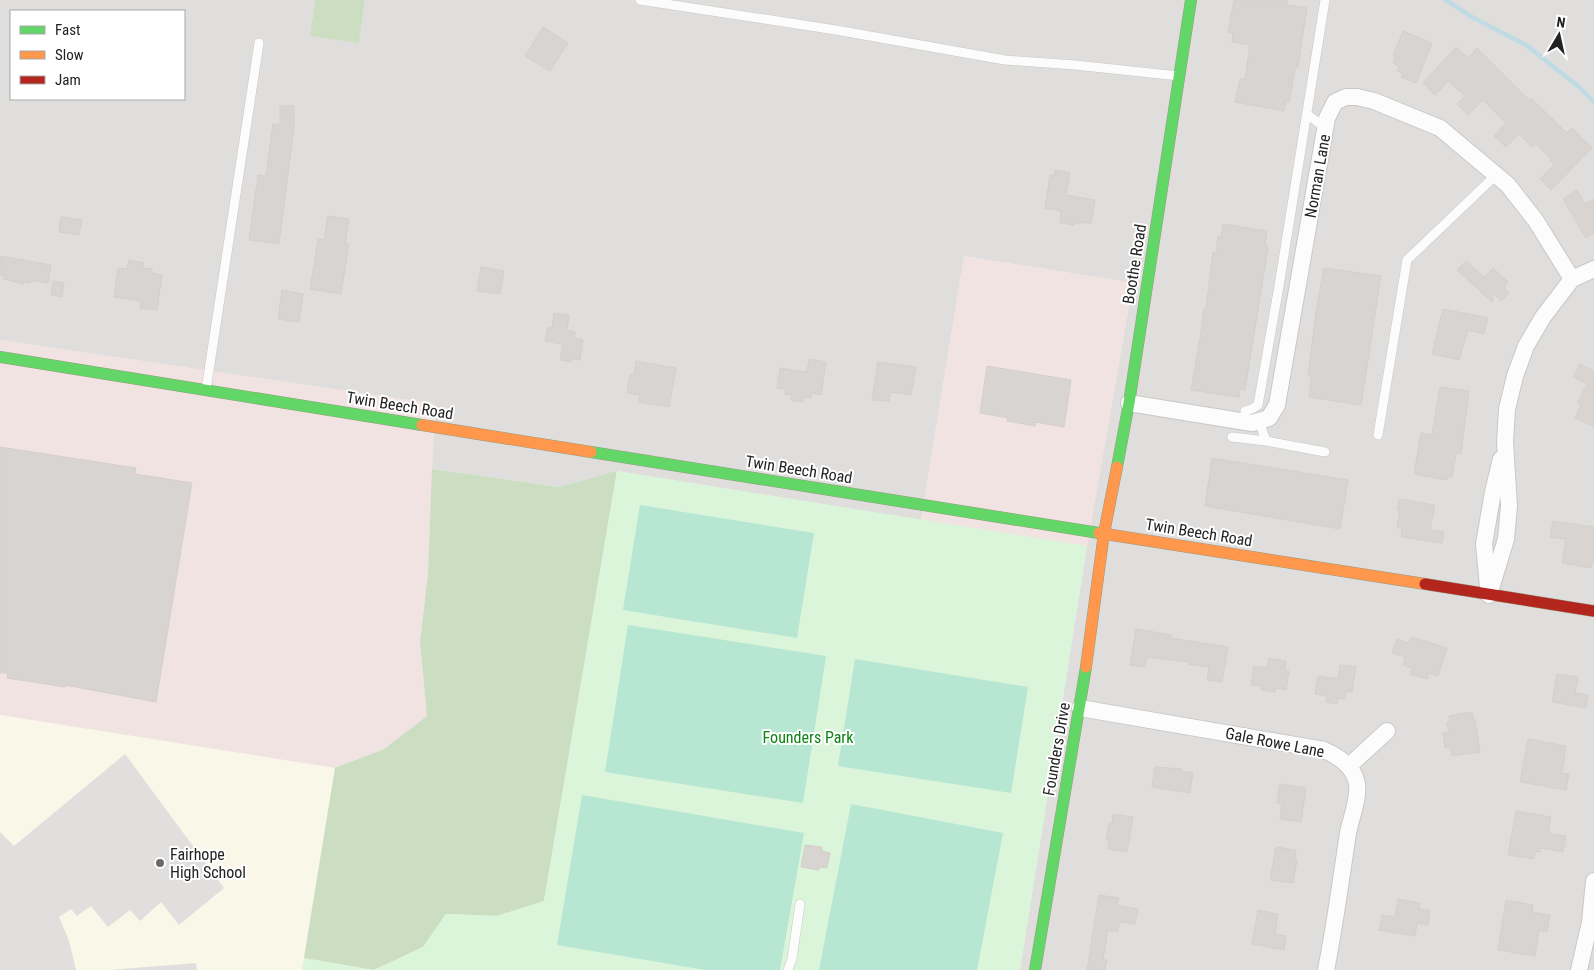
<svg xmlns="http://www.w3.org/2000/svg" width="1594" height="970" viewBox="0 0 1594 970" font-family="'Roboto Condensed',sans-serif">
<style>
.residential{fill:#dfdedc;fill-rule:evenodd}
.commercial{fill:#f1e3e1}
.education{fill:#f8f7e8}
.forest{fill:#cbdec1}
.park{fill:#daf5da}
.pitch{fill:#b7e6d2}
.parking{fill:#e0dfde}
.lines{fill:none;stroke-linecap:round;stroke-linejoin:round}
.stream{stroke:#bfdbe3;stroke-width:4.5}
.building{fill:#d7d4d2;stroke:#d3d0cc}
.lane-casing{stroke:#c9c8c7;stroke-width:10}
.street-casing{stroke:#c9c8c7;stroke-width:18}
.fast-casing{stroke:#999a82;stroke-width:12}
.slow-casing{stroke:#999a82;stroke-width:12}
.jam-casing{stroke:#999a82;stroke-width:12}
.lane{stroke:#fdfcfc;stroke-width:9}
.street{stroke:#fdfcfc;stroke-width:16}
.fast{stroke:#63d668;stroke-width:11}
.slow{stroke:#ff974d;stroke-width:11}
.jam{stroke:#b3261e;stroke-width:11}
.poi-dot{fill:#6a6968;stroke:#fff;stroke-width:2}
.labels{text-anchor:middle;stroke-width:4;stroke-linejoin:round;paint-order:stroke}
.street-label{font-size:16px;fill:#222;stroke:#fff}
.park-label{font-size:16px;fill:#0c8416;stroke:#fff}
.poi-label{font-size:16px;fill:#222;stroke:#fff;text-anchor:start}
</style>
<rect width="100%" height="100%" fill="#f0eeeb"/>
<path class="residential" d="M0,0h315l-5,35 49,8 6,-43h1229v970h-574l67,-424 46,-263 -169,-27 -43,264 -304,-49 -57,16 -128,-18 3,-65 -435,-64zM11,11h173v88h-173z"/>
<path class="commercial" d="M964,256l169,27 -46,263 -166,-26z
M0,340l435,64 -7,171 -8,67 7,74 -43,33 -49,19 -335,-53z"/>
<path class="education" d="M0,715l335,53 -33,202h-302z"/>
<path class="forest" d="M315,0h50l-6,43 -49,-7z
M432,469l127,18 58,-16 -73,430 -47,15 -51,-2 -23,33 -49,23 -70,-12 31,-190 49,-19 43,-33 -7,-74 8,-68z"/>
<path class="park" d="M617,471l470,75 -67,424h-646l49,-23 23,-33 51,2 47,-15z
M304,958l67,12h-69z"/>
<path class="pitch" d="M640,505l174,28 -17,105 -174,-28z
M628,625l198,31 -23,147 -198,-31z
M855,659l173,28 -17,106 -173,-27z
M582,795l222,38 -24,137h-75l-148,-25z
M851,804l152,29 -26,137h-158z"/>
<path class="parking" d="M125,754l99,134 -45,37 -18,-23 -21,19 -10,-11 -22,17 -17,-21 -14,10 -6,-7 -12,8 10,24 7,29h-76v-138l14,14z
M196,963l1,7h-88z"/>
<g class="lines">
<path class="stream" d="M1446,0l26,17 54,28 52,41 16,16"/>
</g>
<path class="building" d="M1234,0h53v5l20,3 -9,59h-2l-1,3 -6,32 -3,-1 -2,10 -49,-9 5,-23h5l5,-34 -18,-3 1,-9h-5z
M543,27l25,16 -18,28 -25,-15z
M1403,31l29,12 -16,40 -15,-6 2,-4 -6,-2 2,-5 -6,-3 3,-6 -3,-1z
M1456,47l12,11 9,-10 52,52 2,-2 36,35 5,-5 20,20 -41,42 -11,-11 14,-14 -4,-5 1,-1 -15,-15 -4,3 -13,-13 -13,13 -12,-11 12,-13 -23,-23 -15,15 -11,-11 8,-8 -17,-15 -13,14 -12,-12z
M280,106h14v21l-15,117 -30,-4 9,-65 8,1 7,-52 7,1z
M1055,170l15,3 -4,22 29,5 -4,24 -10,-2 -1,2 -5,-1 -1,2 -14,-2 1,-12 -16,-3 5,-33 4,1z
M1577,190l8,14 9,-5v34l-8,5 -23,-39z
M328,216l21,3 -4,25h4l-8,50 -31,-5 8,-50 6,1z
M61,217l21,3 -3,15 -20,-3z
M1223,224l44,7 -2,13h1v3l2,1 -11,68 -12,74 -5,-1 -1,8 -48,-7 10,-57 3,-24h2l7,-57 3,1 2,-17 3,1z
M0,256l51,9 -3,18 -18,-3v3l-6,-1 -1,2 -19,-5v-3l-4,-1z
M129,260l15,3 -1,5 9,1v4l10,2 -5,35 -17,-2 1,-7 -27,-4 4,-29 9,1z
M1466,261l18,16 9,-9 15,14 -4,6 5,5 -8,8 -7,-7 -2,8 -35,-32z
M481,267l23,4 -4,23 -23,-3z
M1324,268l57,8 -20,129 -52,-8 3,-21h-4l8,-64z
M53,281l11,2 -2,14 -11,-2z
M282,290l21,4 -4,28 -21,-3z
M1443,309l45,9 -4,16 -16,-4 -9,30 -27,-6z
M554,313l15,2 -2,15 8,2 -1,6 9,2 -3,20 -8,-1 -1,3 -11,-2 3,-16 -18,-3 3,-14 4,1z
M809,359l17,3 -5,33 -9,-2 -1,5 -7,-1 -1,5 -12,-2 1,-5 -7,-1v-5l-8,-1 3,-20 27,4z
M636,361l40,7 -7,39 -30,-5 1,-7 -13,-2 3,-19 4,1z
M878,362l38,5 -5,28 -20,-3 -2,9 -17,-1z
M1580,364l14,7v56l-19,-9 6,-14 -3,-2 9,-18 -14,-7z
M987,366l84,14 -7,47 -29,-5v4l-28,-5 1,-3 -28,-5z
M1440,387l29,4 -8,63 -5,-1 -4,24 -4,-1 -1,4 -33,-6 7,-41 11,2z
M0,447l136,21 -1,6 57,9 -36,219 -91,-17v2l-58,-9 1,-5h-8z
M1212,458l136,22 -8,49 -135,-23z
M1399,499l36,6 -5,25 14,2 -2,11 -41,-6 1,-9h-5l3,-18h-3z
M1553,521l41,6v32l-3,9 -29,-5 4,-24 -16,-2z
M1136,629l35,6v3l57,9 -6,35 -15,-2 2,-13 -21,-3v-2l-41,-5 -2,10 -15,-2z
M1412,637l35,11 -9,28 -9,-3 -2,6 -17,-5 2,-6 -9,-3 2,-8 -13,-4 5,-14 12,4z
M1269,658l17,3 -1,10h4l-3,19 -10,-2 -1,4 -14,-2 1,-4 -11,-1 3,-19 13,2z
M1340,665l16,2 -4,25 -6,-1 -1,8 -7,-1 -1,6 -11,-2 1,-6 -12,-2 3,-18 20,3z
M1557,674l21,3 -3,16 13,2 -2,13 -34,-6z
M1472,712l1,7h2l5,33 -28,4 -1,-9 -6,1 -2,-15 6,-1 -2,-9h3l-1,-7z
M1528,739l38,7 -4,27 7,1 -3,16 -46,-8z
M1155,767l27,2 -1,2 12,2 -3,20 -38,-6z
M1280,784l26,4 -5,34 -21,-3 2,-15 -5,-1z
M1516,811l35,6 -3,16 18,3 -3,16 -23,-4v4l-5,-1 -1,8 -26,-4z
M1113,814l20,3 -6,35 -19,-3 1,-9h-3l3,-17h3z
M805,845l17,2v4l8,2 -3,15 -8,-1v3l-18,-3z
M1276,847l20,3 -1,10h2l-4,23 -23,-3z
M1099,895l20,3 -2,7 21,4 -3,15 -16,-2 -1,10 -10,-2 -5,29 4,1 -2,10h-18z
M1398,899l22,4 -1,6 11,2 -2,14 -11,-2 -2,13 -36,-6 3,-15 13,2z
M1506,900l27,5 -1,7 18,3 -3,17 -8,-2 -4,26 -37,-6z
M1258,910l20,4 -3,20 11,2 -2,14 -32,-6z"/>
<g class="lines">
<defs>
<path id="lane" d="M640,0l196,30 169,30 70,5 104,11
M1307,114l18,14
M206,390l53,-347
M1245,411l7,-2 6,-4 21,-119 46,-286
M1259,421l7,20 59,11
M1378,435l29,-175 89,-85
M1232,437l34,4
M788,970l4,-11 8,-55"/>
<path id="street" d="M1129,403l123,20 17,-5 8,-13 50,-287 8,-16 11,-5h11l17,4 66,27 68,57 28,36 36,58
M1488,587l-4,-43 9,-52 8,-33
M1489,595l17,-56 3,-33 -4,-64 2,-33 8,-33 11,-30 17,-29 29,-38 22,-10
M1080,708l244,42c14,6 30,16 33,34 2,15 -6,34 -9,49 -7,46 -13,92 -22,137
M1349,766l38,-35
M1579,970l11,-48 4,-41"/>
<path id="fast" d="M0,357l422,68
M591,452l508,81
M1117,467l12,-64 62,-403
M1035,970l51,-303"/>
<path id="slow" d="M422,425l169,27
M1099,533l326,51
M1086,667l18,-134 13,-66"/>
<path id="jam" d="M1425,584l169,27"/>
</defs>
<use href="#lane" class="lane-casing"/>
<use href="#street" class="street-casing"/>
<use href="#fast" class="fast-casing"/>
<use href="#slow" class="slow-casing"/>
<use href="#jam" class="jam-casing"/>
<use href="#lane" class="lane"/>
<use href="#street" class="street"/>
<use href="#fast" class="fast"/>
<use href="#slow" class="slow"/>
<use href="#jam" class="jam"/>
</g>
<circle class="poi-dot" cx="160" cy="863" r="5"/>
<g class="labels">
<g class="street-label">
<text transform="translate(1317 176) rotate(-80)" y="6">Norman Lane</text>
<text transform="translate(1134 264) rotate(-81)" y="6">Boothe Road</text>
<text transform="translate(400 405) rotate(9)" y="6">Twin Beech Road</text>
<text transform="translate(799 469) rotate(9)" y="6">Twin Beech Road</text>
<text transform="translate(1199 532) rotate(9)" y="6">Twin Beech Road</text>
<text transform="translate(1275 742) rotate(11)" y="6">Gale Rowe Lane</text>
<text transform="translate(1056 749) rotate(-80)" y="6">Founders Drive</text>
</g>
<g class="park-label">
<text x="808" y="743">Founders Park</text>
</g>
<g class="poi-label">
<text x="170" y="860">Fairhope<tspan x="170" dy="18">High School</tspan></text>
</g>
</g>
<rect x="10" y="10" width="175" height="90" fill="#ffffff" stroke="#a7a7a7"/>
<rect x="20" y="26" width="25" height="8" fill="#63d668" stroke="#a7a7a7"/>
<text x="55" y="35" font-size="15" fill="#222222">Fast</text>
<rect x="20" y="51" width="25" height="8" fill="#ff974d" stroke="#a7a7a7"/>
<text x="55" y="60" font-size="15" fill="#222222">Slow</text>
<rect x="20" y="76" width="25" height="8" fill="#b3261e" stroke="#a7a7a7"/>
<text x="55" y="85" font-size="15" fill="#222222">Jam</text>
<g transform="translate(1559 35) rotate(9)" stroke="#ffffff" stroke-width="4" paint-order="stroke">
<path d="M0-4L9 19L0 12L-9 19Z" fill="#222222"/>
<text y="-8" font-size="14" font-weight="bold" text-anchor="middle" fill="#222222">N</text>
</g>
</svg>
